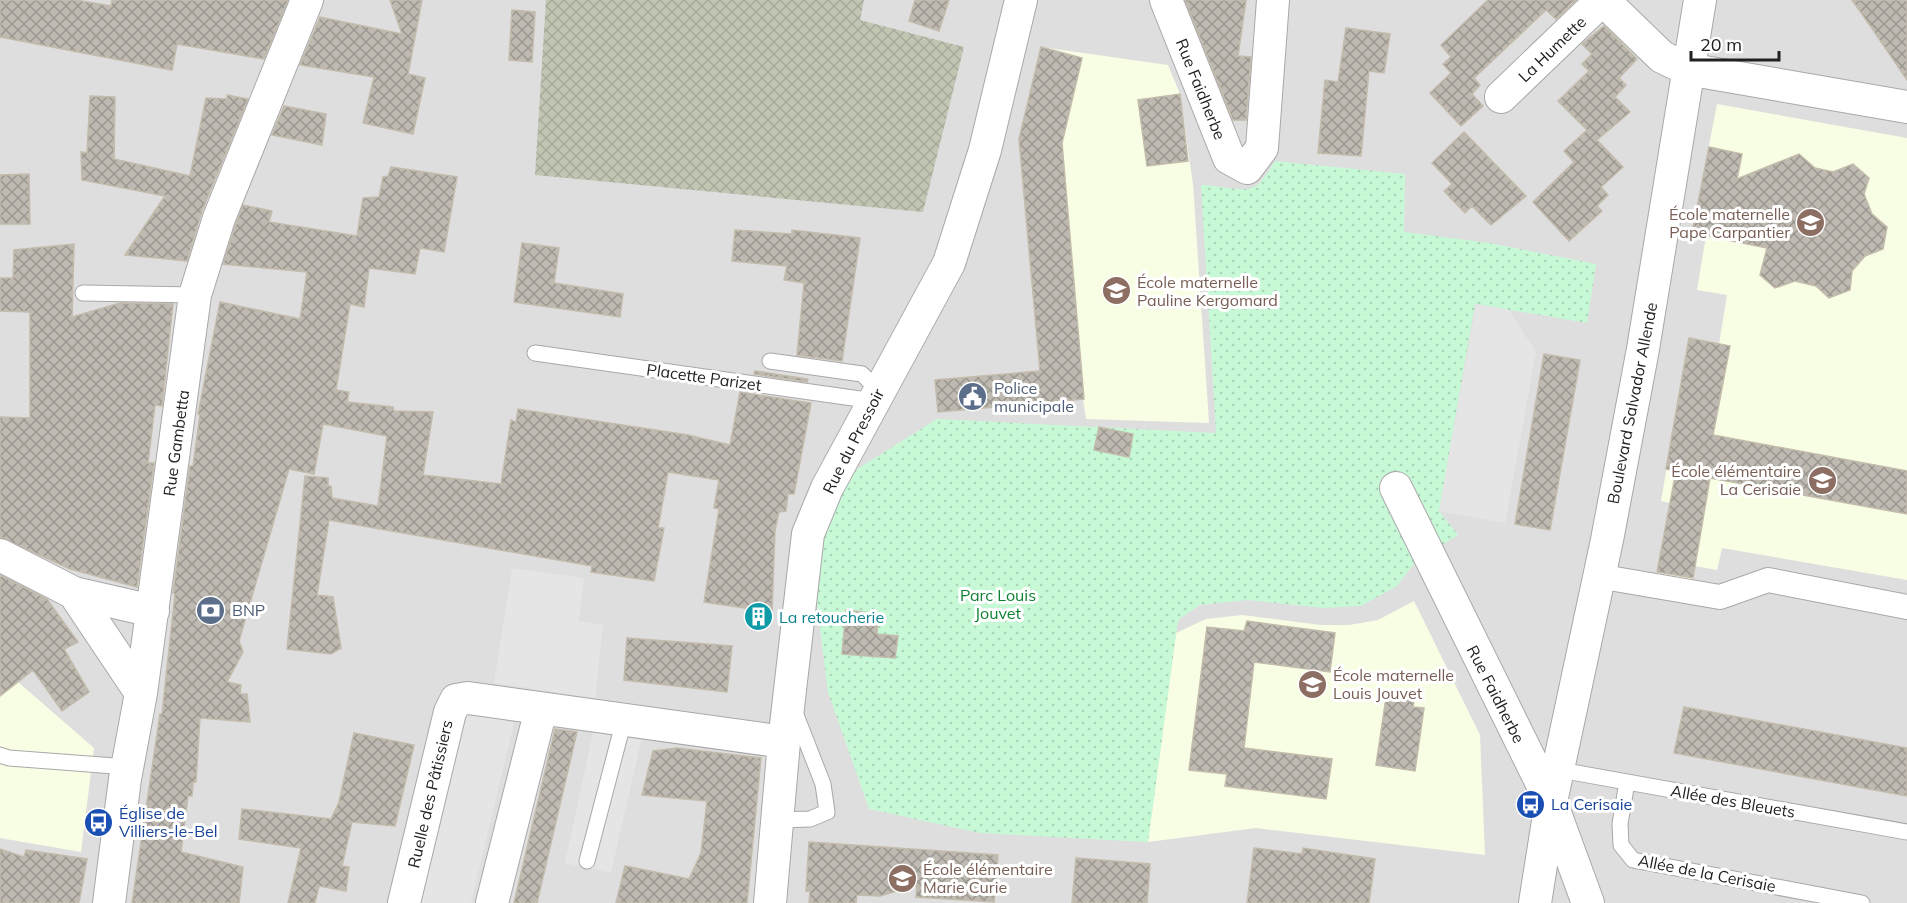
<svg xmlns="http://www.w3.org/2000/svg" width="1907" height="903" viewBox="0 0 1907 903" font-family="Mulish,sans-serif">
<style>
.residential{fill:#dfdede}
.education{fill:#f8fee4}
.construction{fill:url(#construction-cross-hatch)}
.park{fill:url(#park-dots)}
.parking{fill:#e5e5e5}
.building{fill:url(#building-cross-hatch);stroke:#c3bbab;stroke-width:1.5}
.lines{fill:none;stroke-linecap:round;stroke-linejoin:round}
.service-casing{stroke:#a8a8a8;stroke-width:17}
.pedestrian-casing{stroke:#a8a8a8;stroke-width:26}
.minor-casing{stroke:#a8a8a8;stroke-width:34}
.service{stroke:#fff;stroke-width:15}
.pedestrian{stroke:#fff;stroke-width:24}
.minor{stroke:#fff;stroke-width:32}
.labels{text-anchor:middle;stroke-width:6;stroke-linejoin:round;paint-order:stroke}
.street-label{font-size:16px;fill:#212121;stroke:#fff}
.education-label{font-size:16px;fill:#785e54;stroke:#fff;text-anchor:start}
.service-label{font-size:16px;fill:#4e5e75;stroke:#fff;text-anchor:start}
.park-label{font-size:16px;fill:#0e8033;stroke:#fff}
.culture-label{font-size:16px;fill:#0d838f;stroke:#fff;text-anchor:start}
.transit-label{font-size:16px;fill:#164399;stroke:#fff;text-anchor:start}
</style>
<defs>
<pattern id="construction-cross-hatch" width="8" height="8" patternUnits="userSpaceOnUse" patternTransform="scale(1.5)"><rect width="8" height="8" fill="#c1c6b3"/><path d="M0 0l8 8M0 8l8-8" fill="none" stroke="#a6aa9a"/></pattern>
<pattern id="park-dots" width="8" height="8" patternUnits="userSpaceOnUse" patternTransform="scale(1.5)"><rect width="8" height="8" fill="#c7f9d7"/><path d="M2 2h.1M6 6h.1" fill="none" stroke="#abd5b8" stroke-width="1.8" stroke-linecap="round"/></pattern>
<pattern id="building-cross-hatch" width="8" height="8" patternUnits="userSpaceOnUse" patternTransform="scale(1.5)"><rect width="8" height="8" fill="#bebab1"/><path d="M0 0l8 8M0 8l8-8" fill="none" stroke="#9a9790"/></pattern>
</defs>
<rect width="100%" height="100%" fill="#f1f0e8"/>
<path class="residential" d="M0,0h1907v903h-1907z"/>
<path class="education" d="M1041,47l127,18 12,29 13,90 16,239 -123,-4 -3,-20 -40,3 -24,-263z
M1717,104l190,34v442l-185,-32 -5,22 -22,-4 -2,15 -37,-7 14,-71 -9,-2 28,-163 30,6 8,-49 -30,-5 9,-54 -14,-3z
M1414,601l66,134 5,120 -229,-27 -108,14 28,-209 30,-14 36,-4 79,10h28l29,-5z
M18,682l76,66 -13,104 -81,-14v-142z"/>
<path class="construction" d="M546,0h318l-4,20 104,27 -41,165 -388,-37z"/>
<path class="park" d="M1275,161l130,13 -1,58 86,11 106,21 -9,59 -112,-19 -36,207 19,24 -42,26 -19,25 -36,20 -37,2 -77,-8 -47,5 -22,15 -30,222 -168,-9 -111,-24 -41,-117 -20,-158 19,-46 110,-69 279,14 -15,-248c18,-1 45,10 56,0 7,-5 13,-17 18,-24z"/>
<path class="parking" d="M1476,304l33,6 27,42 -31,171 -66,-12z
M512,568l72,10 -5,43 24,4 -8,73 -101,-15z
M463,710l51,13 -43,180h-54z
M594,728l48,9 -31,136 -46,-10z"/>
<path class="building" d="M0,0h76l35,6 1,-6h176l-24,59 -87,-15 -5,26 -172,-33z
M390,0h32l-14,74 17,4 -12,56 -50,-11 11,-46 -74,-12 20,-48 82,17z
M915,0h34l-10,31 -30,-10z
M1185,0h61l-8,56 13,1 -5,63h-13z
M1488,0h88l-20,19 -10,-9 -72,68 6,7 -8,9 11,12 -22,20 -31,-33 21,-20 -8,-9 8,-7 -10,-12z
M1852,0h55v80l-36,-53z
M512,10l23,2 -3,50 -23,-2z
M1604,26l33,33 -18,19 7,7 -11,12 15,15 -33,28 26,27 -22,20 7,8 -11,11 5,5 -33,30 -36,-39 41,-40 -10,-11 23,-21 -29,-29 31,-30 -7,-7 10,-10 -10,-10z
M1346,28l44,6 -6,39 -15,-2 -8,85 -43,-3 7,-73 13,2z
M1041,47l41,11 -20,85 22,256 -146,13 -3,-32 105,-9 -21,-232z
M1180,94l8,67 -41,5 -9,-66z
M227,95l21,4 -46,112 -15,50 -62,-6 40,-59 -83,-16 -1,-28 6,1 3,-57 25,1 -1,62 76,17 16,-78 21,1z
M284,106l42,8 -4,31 -50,-10z
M1464,132l62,64 -35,29 -19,-19 -7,7 -21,-22 8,-7 -20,-21z
M1709,147l33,7 -5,25 62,-25 16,14 18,4 20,-8 16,14 -5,16 8,20 15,13 -4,22 -18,7 -13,15 -2,19 -21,8 -13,-12 -21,-5 -20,7 -15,-13 7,-27 -75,-15z
M391,167l66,10 -13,75 -24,-4 -5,26 -46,-6 -5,39 -14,-3 -14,86 13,2 -2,10 46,5 1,4 39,1 -10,63 78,9 10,-64 5,2 2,-13 170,26 42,10 10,-53 71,11 -17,91h-6l-2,17 -7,1 -4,18 -3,82 -68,-10 15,-93 -5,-1 5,-28 -51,-8 -10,56h6l-10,53 -63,-9 1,-6 -263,-46 -12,75 16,2 8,51 -10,6 -44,-5 18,-173 23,2v8h3l1,12 46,8 9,-70 -64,-12 -9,50 -25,-5 -50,172 4,11 -16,30 14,3 -1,9h7l3,28 -50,-4 -4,64h-3l-1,14h-4l-7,56 62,15 -4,36h-107l28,-189h2l13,-120 -2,-1 17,-127h3l7,-51 -2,-1 22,-112 80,17 7,-47 -84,-8 13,-40 7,-19 29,6 -3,11 88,14 6,-38 16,-1 4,-20 5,-1z
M29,174l1,50h-30v-49z
M735,230l57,4v-4l68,8 -18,123 -45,-6 7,-72 -20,-3 3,-14 -55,-5z
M522,243l37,5 -5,35 69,11 -3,23 -106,-15z
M74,244l-2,73 48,-14 53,1 -11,102 -7,-1 -7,58h6l-17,124 -67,-18 -70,-32v-120l30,1v-106l-30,-1v-33h13l1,-28z
M1689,338l41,8 -17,89 194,36v43l-197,-36 -17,100 -36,-6 19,-101 -10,-2z
M1544,354l36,6 -30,170 -35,-6z
M755,371l53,8 -1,3 -53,-8z
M1099,427l34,7 -4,23 -35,-7z
M0,575l47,24 31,43 -14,7 25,43 -27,19 -29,-41 -33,26z
M846,610l32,4 -1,20 21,2 -3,22 -53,-4z
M1247,621l88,12 -5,39 -76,-10 -10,86 88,11 -6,40 -101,-13 2,-12 -38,-4 18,-143 37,4z
M627,638l105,8 -5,46 -103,-12z
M1387,691l28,3 -2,13 11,1 -9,63 -39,-6z
M1684,707l223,41v48l-233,-43z
M555,729l22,3 -40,171h-23z
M354,733l60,12 -19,81 -43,-4 -10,44 7,1 -3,24 -27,-5 -4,17h-27l13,-55 -62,-9 3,-30 89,10 8,-17z
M677,748l84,10 -14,145h-131l9,-37 64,13 12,-26 6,-52 -65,-6 11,-44z
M809,842l189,13 -4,47 -78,-5 1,-12 -37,11 -23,-1 -1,8h-47l1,-12h-4z
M1254,848l48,6 1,-6 72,11 -6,44h-122z
M0,849l24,8 2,-7 61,9 -8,44h-79z
M1076,858l74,6 -3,39h-75z"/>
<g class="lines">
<defs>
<path id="service" d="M83,293l112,2
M535,353l339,48
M770,361l92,13 17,17
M0,755l9,3 119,9
M1560,770l347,62
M1627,782l-7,42 1,21 12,15 229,43
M778,820l32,-1 17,-7 -4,-28 -29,-74
M587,861l37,-141"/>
<path id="pedestrian" d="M1615,579l105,18 48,-17 139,27"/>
<path id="minor" d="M1166,0l63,158 18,10 15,-20 11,-148
M1603,0l59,57 25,12 220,38
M1501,97l101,-97
M1396,488l155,314 37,101
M0,555l74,38 67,100
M74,593l79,18
M109,903l16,-124 16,-86 54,-398 24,-77 88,-218
M404,903l46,-191 6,-12 12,-2 316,44
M492,903l49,-194
M770,903l14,-161 24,-208 19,-46 122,-225 36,-113 36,-150
M1535,903l16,-101 56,-262 36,-191 57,-349"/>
</defs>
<use href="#service" class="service-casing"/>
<use href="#pedestrian" class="pedestrian-casing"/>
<use href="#minor" class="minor-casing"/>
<use href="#service" class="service"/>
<use href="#pedestrian" class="pedestrian"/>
<use href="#minor" class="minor"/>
</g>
<defs>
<symbol id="school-disc" viewBox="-11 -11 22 22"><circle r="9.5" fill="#8d6e63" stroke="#fff"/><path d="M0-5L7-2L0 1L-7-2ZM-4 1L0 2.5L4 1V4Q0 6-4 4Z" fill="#fff"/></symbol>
<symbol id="civic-disc" viewBox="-11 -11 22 22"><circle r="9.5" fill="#5c6f8a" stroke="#fff"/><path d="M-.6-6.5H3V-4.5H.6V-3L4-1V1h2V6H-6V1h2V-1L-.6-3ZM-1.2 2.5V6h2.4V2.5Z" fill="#fff"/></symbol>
<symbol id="bank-disc" viewBox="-11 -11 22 22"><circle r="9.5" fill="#5c6f8a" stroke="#fff"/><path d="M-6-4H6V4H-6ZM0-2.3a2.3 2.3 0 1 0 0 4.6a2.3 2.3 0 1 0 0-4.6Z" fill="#fff"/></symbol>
<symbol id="building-disc" viewBox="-11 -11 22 22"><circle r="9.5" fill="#0f9aa8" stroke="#fff"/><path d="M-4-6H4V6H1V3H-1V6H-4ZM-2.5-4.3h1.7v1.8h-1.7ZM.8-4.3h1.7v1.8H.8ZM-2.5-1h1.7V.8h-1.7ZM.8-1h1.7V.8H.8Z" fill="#fff"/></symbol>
<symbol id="bus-disc" viewBox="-11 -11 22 22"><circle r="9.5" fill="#1a4fb4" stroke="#fff"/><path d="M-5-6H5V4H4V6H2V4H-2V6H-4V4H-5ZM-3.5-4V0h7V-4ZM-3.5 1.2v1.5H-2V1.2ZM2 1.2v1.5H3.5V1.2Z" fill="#fff"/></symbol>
</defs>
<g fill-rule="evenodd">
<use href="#school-disc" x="1794" y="206" width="33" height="33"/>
<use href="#school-disc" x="1100" y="274" width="33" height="33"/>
<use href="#civic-disc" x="956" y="380" width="33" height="33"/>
<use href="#school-disc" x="1806" y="464" width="33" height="33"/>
<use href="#bank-disc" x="194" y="594" width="33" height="33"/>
<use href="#building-disc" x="742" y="600" width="33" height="33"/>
<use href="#school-disc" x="1296" y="668" width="33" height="33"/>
<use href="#bus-disc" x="1514" y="788" width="33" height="33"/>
<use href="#bus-disc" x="82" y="806" width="33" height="33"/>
<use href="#school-disc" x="886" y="862" width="33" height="33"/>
</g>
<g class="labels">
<g class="street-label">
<text transform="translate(1552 49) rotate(-44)" y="6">La Humette</text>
<text transform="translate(1201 89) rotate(68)" y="6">Rue Faidherbe</text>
<text transform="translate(704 377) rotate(8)" y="6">Placette Parizet</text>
<text transform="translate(1632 403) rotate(-79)" y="6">Boulevard Salvador Allende</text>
<text transform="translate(853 441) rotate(-63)" y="6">Rue du Pressoir</text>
<text transform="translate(176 443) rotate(-82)" y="6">Rue Gambetta</text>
<text transform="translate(1496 694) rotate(63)" y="6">Rue Faidherbe</text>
<text transform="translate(430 794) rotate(-77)" y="6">Ruelle des Pâtissiers</text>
<text transform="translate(1733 801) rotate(10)" y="6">Allée des Bleuets</text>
<text transform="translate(1707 873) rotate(11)" y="6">Allée de la Cerisaie</text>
</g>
<g class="education-label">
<text x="1790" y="220" text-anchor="end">École maternelle<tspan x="1790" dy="18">Pape Carpantier</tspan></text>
<text x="1137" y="288">École maternelle<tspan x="1137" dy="18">Pauline Kergomard</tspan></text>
<text x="1801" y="477" text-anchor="end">École élémentaire<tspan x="1801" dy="18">La Cerisaie</tspan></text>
<text x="1333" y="681">École maternelle<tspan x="1333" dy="18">Louis Jouvet</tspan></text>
<text x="923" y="875">École élémentaire<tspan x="923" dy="18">Marie Curie</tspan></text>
</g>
<g class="service-label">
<text x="994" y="394">Police<tspan x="994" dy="18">municipale</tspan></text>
<text x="232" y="616">BNP</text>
</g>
<g class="park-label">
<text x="998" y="601">Parc Louis<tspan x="998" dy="18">Jouvet</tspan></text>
</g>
<g class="culture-label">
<text x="779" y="623">La retoucherie</text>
</g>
<g class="transit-label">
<text x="1551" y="810">La Cerisaie</text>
<text x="119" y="819">Église de<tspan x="119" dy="18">Villiers-le-Bel</tspan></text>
</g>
</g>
<path d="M1691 51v9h88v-9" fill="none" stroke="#212121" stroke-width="3"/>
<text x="1700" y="51" font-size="18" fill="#212121" stroke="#ffffff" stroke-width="4.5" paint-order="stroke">20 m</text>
</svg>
